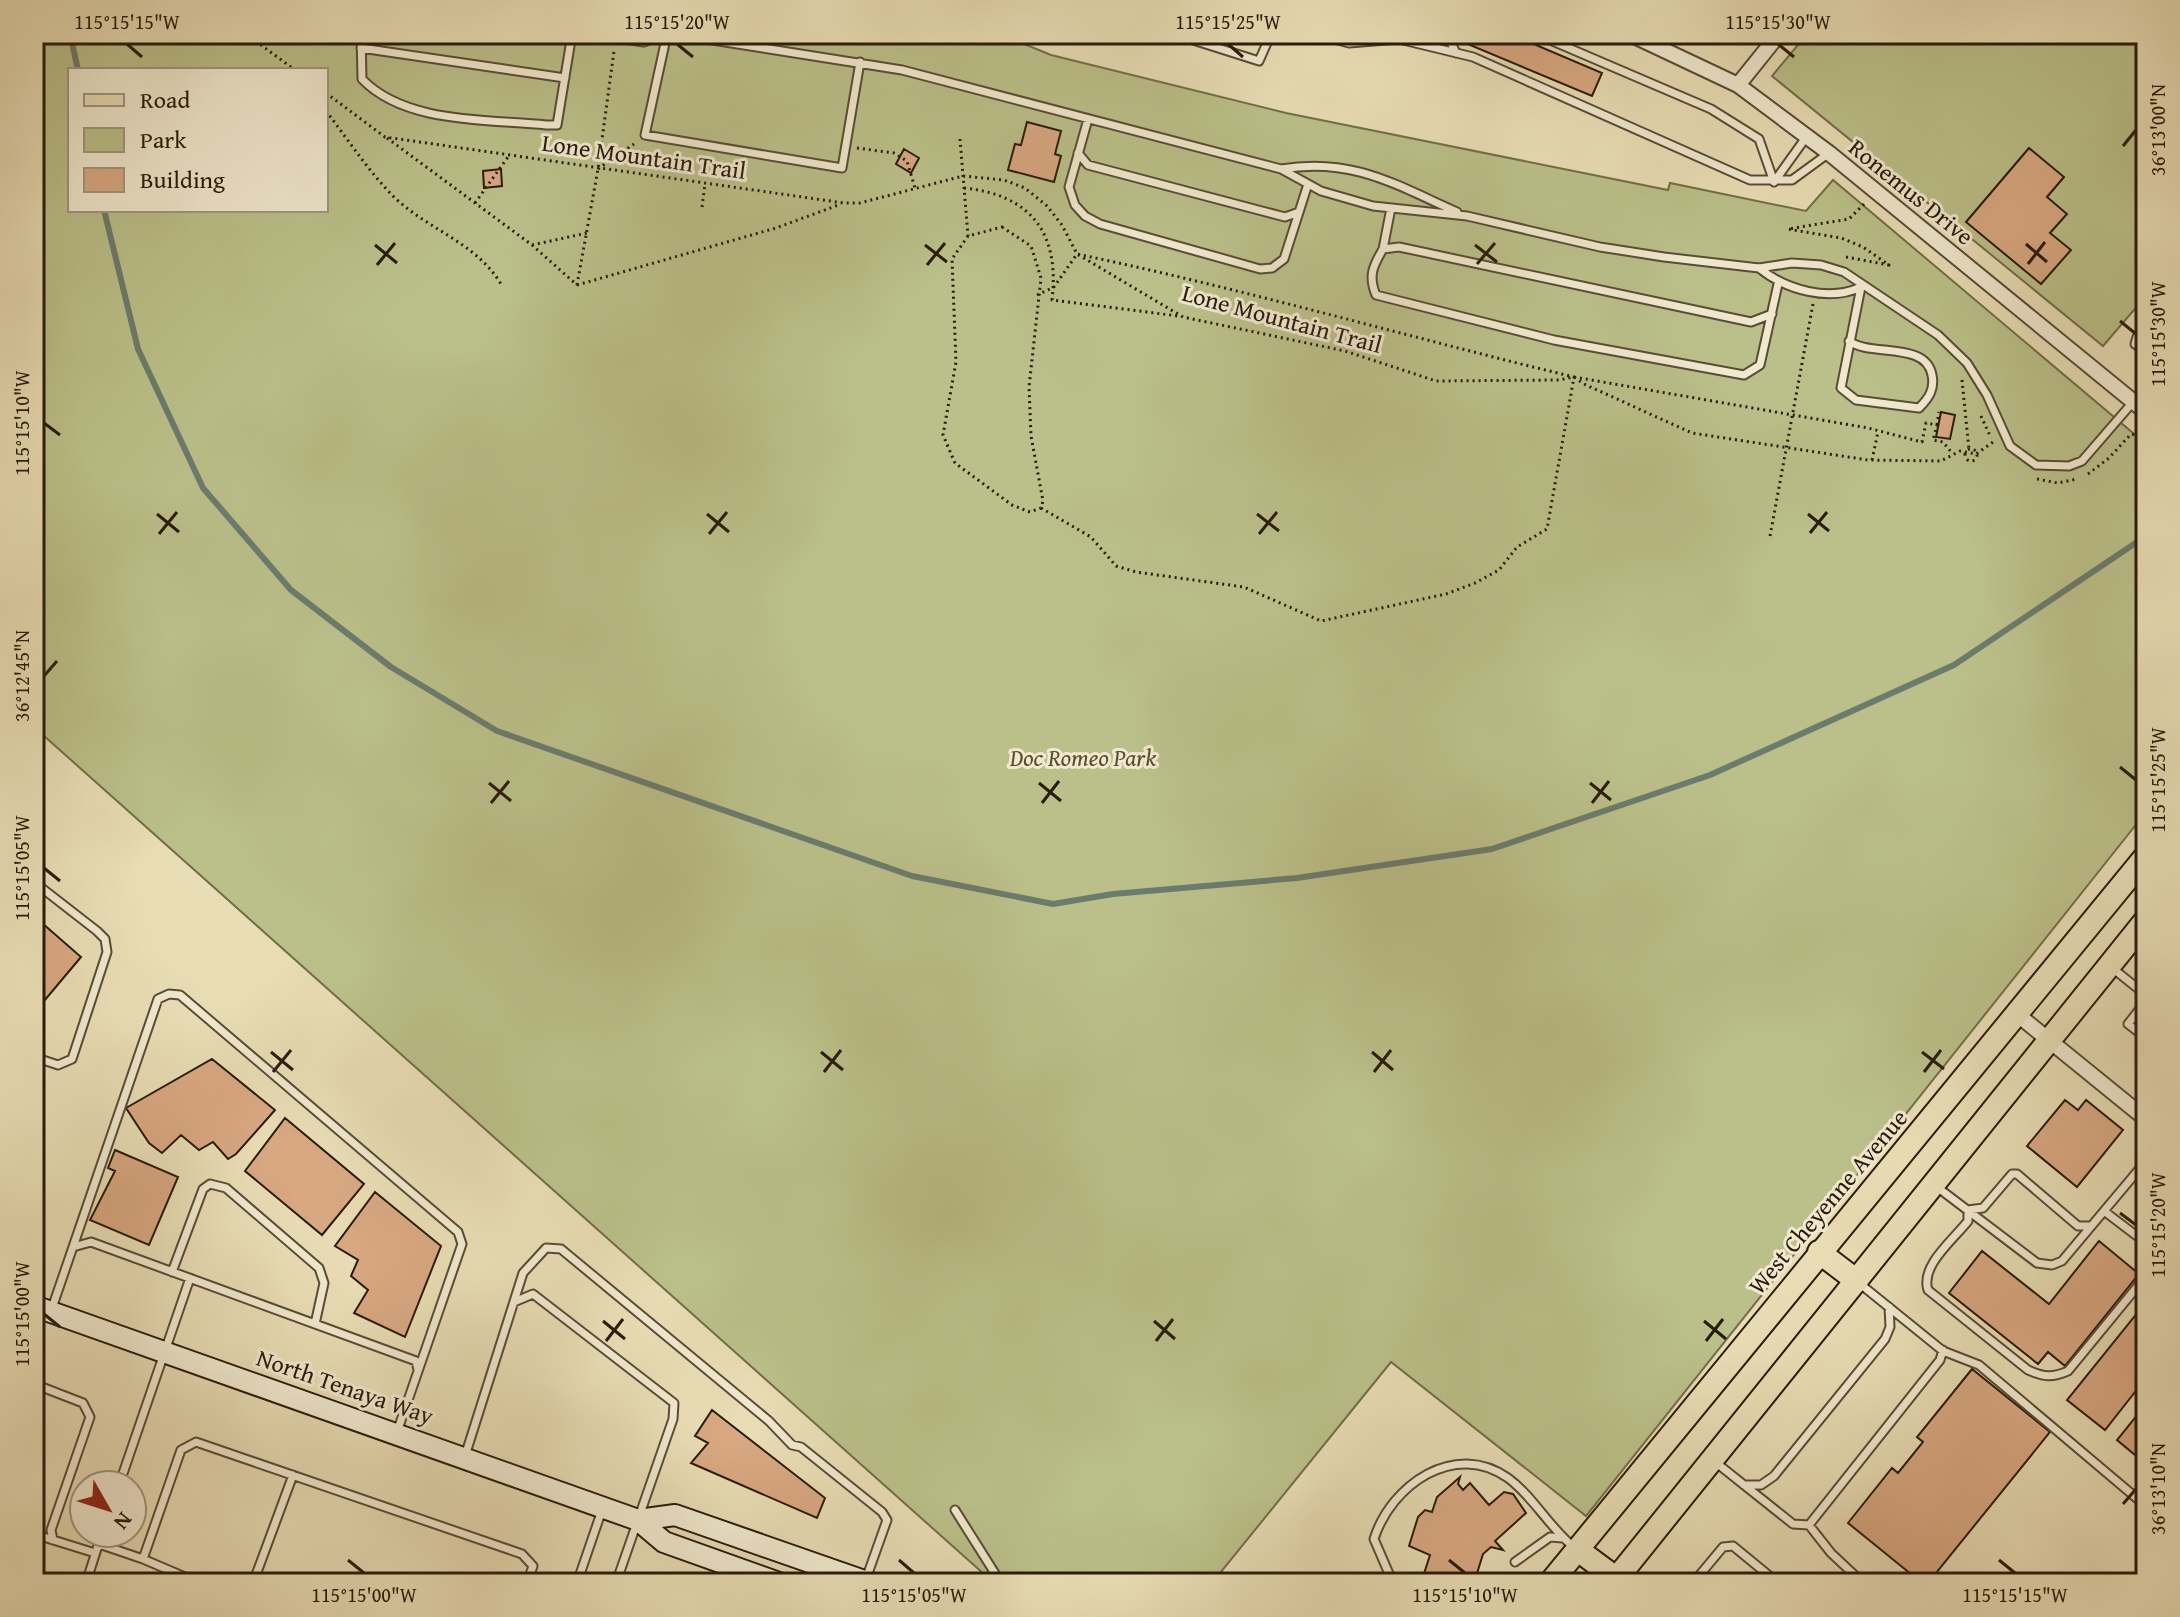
<svg xmlns="http://www.w3.org/2000/svg" width="2180" height="1617" viewBox="0 0 2180 1617" font-family="'Gentium Book Plus',serif">
<style>
.green{fill:#bbc08a;stroke:#726e4a;stroke-width:2;fill-rule:evenodd}
.lines{fill:none;stroke-linecap:round;stroke-linejoin:round}
.stream{stroke:#6b7c6d;stroke-width:6}
.building{fill:#d8a882;stroke:#291b0b;stroke-width:2}
.service-casing{stroke:#594c36;stroke-width:11}
.minor-casing{stroke:#594c36;stroke-width:18}
.secondary-casing{stroke:#291b0b;stroke-width:24}
.primary-casing{stroke:#291b0b;stroke-width:26}
.path{stroke:#291b0b;stroke-width:3;stroke-dasharray:2 4;stroke-linecap:butt}
.service{stroke:#f1e9cf;stroke-width:7}
.minor{stroke:#f1e9cf;stroke-width:14}
.secondary{stroke:#f1e9cf;stroke-width:20}
.primary{stroke:#e9ddb5;stroke-width:22}
.ticks{fill:none;stroke:#291b0b;stroke-width:3}
.labels{text-anchor:middle;stroke-width:6;stroke-linejoin:round;paint-order:stroke}
.street-label{font-size:24px;fill:#291b0b;stroke:#f1e9cf}
.park-label{font-size:24px;font-style:italic;fill:#554d31;stroke:#f1e9cf}
.neatline{fill:none;stroke:#291b0b;stroke-width:3}
.ticks-label{font-size:20px;text-anchor:middle;fill:#291b0b}
</style>
<rect width="100%" height="100%" fill="#e9ddb5"/>
<filter id="stains"><feTurbulence type="fractalNoise" baseFrequency=".0025" numOctaves="4"/><feColorMatrix values="0 0 0 0 .2 0 0 0 0 .09 0 0 0 0 .02 0 0 0 .5 -.17"/></filter>
<radialGradient id="worn" r=".72"><stop offset=".6" stop-color="#630" stop-opacity="0"/><stop offset="1" stop-color="#630" stop-opacity=".3"/></radialGradient>
<path class="green" d="M34,34h966l51,21 235,58 382,77 2,-7 136,28 27,-31 313,264v368l-560,704 -195,-154 -179,221h-218l-960,-856zM70,70h256v140h-256z
M1807,34h339v262l-43,50 -331,-270z"/>
<g class="lines">
<path class="stream" d="M70,34l8,36
M104,210l34,139 65,139 88,102 100,77 106,64 415,145 141,28 60,-10 184,-16 195,-29 218,-74 244,-110 192,-129"/>
</g>
<path class="building" d="M1460,34h50l92,39 -10,23 -134,-56z
M1027,122l34,9 -6,23 6,2 -7,26 -46,-12 7,-26 6,1z
M2029,148l35,29 -17,20 20,17 -17,19 21,17 -30,34 -75,-62z
M904,149l15,9 -8,15 -15,-9z
M501,169l1,17 -18,2 -1,-17z
M1941,412l14,3 -5,24 -14,-2z
M34,916l47,41 -47,56z
M212,1059l63,51 -39,44 -8,5 -15,-17 -14,8 -18,-15 -19,18 -13,-10 -23,-35z
M2065,1100l13,10 8,-10 37,30 -46,57 -50,-41z
M285,1118l79,66 -42,51 -77,-64z
M115,1150l63,27 -29,68 -59,-25 25,-49 -7,-3z
M375,1192l66,54 -36,91 -51,-24 14,-23 -17,-14 7,-16 -23,-14z
M2099,1241l40,33 -74,92 -17,-14 -10,12 -89,-71 33,-42 67,53z
M2146,1302v76l-41,52 -38,-30z
M1972,1369l78,63 -122,151h-6l-74,-60 44,-55 6,5 25,-31 -6,-5z
M2146,1404v60l-29,-24z
M712,1410l113,88 -8,20 -126,-55 17,-20 -13,-7z
M1460,1477l-2,7 5,6 7,-7 19,22 15,-13 9,2 13,19 -31,28 8,9 -12,-3 -8,7 -9,29h-53l9,-28 -21,-9 9,-29 7,-7 7,2 5,-15z"/>
<g class="lines">
<defs>
<path id="service" d="M361,34l1,45c43,45 126,40 184,46h11l15,-91
M589,34l55,8 20,-8
M667,34l-22,101 197,33 18,-106
M674,34l228,36 379,99 40,22 52,15 94,10 133,31 64,10 95,11 33,-5 29,2 23,7 94,63 29,28 20,32 23,51 26,19 33,1 13,-5 51,-59
M1174,34l85,27 12,-27
M1316,34l33,9 50,-4 74,18 277,123h42l37,-27
M1447,34l9,19
M1536,34l175,75 48,30 15,43
M361,48l204,30
M1088,119l-19,68 6,18 10,11 15,8 160,45 12,-1 12,-9 24,-75
M1078,153l10,12 197,52 14,-5
M1281,169c71,-12 113,15 176,43
M1774,182l33,-46
M1383,249l8,-41
M1759,268c27,22 70,34 102,19
M1772,314l-21,8 -352,-75 -16,2c-10,17 -15,27 -7,46l178,45 190,35 16,-10 18,-81
M2146,330l-9,7 -2,7 11,8
M1849,341c21,16 77,0 83,34 3,14 -3,23 -13,33l-63,-8 -15,-12 20,-101
M34,882l63,49 8,8 2,13 -35,107 -14,6 -24,-8
M2111,967l35,28
M2146,1001l-18,23 18,14
M34,1130l4,13 -4,9
M2136,1174l10,7
M1937,1187l100,76 15,2 10,-4 84,-100
M2104,1211l42,32
M2090,1226h-12l-61,-52h-5l-29,34 -15,2v11c-15,19 -48,45 -40,69l100,80c16,7 24,8 40,1l78,-95
M73,1247l18,-5 325,119 2,9
M172,1272l31,-83 7,-5 16,4 93,80 5,15 -9,41
M1859,1283l84,68 36,14 167,141
M514,1302l19,-8 141,109 -1,16 -57,164
M51,1311l107,-312 11,-5 11,1 278,237 4,12 -65,188
M34,1384l49,19 7,14 -39,113 2,10
M465,1456l58,-183 23,-25 15,1 208,172 23,24 9,2 81,65 5,8 -21,59
M1714,1461l79,63 16,1 131,-165 3,-10
M119,1485l71,-207
M1744,1485h17l13,-9 111,-137 5,-12 -1,-20
M955,1510l46,73
M1809,1525l22,28 32,30
M34,1534l61,19
M99,1544l44,15 38,-109 15,-8 326,112 11,12 -6,17
M143,1559l56,24
M1515,1562l35,-25 12,1
M86,1583l16,-50
M253,1583l40,-108
M577,1583l25,-73
M1393,1583l-19,-44c17,-54 81,-99 134,-61 26,19 42,51 68,71
M1693,1583l30,-36 10,-1 45,37"/>
<path id="minor" d="M1630,34l108,51 91,68 317,259
M1738,85l41,-51
M2018,1015l128,104"/>
<path id="secondary" d="M34,1306l604,214 26,22 115,41
M638,1520l37,-5 195,68"/>
<path id="primary" d="M1819,1252l38,29
M1578,1550l39,29
M1550,1583l596,-727
M1613,1583l533,-663"/>
</defs>
<use href="#service" class="service-casing"/>
<use href="#minor" class="minor-casing"/>
<use href="#secondary" class="secondary-casing"/>
<use href="#primary" class="primary-casing"/>
<path class="path" d="M246,34l49,36
M326,93l59,44 459,66h16l103,-27 41,4 21,8 22,18 15,19 15,29 106,63 162,34 91,30 123,-1 15,-3 10,7 108,49 176,27 73,1 19,-10 16,3 17,-12
M326,111c21,27 41,58 65,83 34,35 84,47 110,90
M387,138l145,107 45,40
M960,139l8,97
M857,148l37,5 13,8 8,27
M598,169l36,-25
M964,188c67,7 96,45 88,112l126,16
M475,203l33,-46
M702,207l3,-23
M1002,227l29,19 10,32 -12,109 2,49 12,65 -2,7 -11,4 -18,-7 -57,-42 -12,-28 13,-73 -4,-103 16,-23z
M532,245l55,-12
M1846,257l43,8 -26,-18 -22,-9 -53,-9 61,-10 15,-15
M577,285l199,-57 65,-24
M577,285l21,-116 16,-118
M1037,295l17,-8 23,-33c167,35 331,83 497,123l-27,152 -30,18 -18,23 -24,13 -29,11 -125,27 -77,-34 -108,-15 -20,-6 -25,-29 -50,-29
M1574,377l294,51 54,14 4,-19 11,2 -4,15 10,2 9,11
M1962,380l7,70
M1981,416l10,22
M1937,425l2,-13
M1965 455a6 6 0 1 1 12 0a6 6 0 1 1-12 0Z
M1872,460l6,-28
M2088,474l21,-16 22,-24 15,4
M2037,479l21,4 19,-4
M1770,536l43,-232"/>
<use href="#service" class="service"/>
<use href="#minor" class="minor"/>
<use href="#secondary" class="secondary"/>
<use href="#primary" class="primary"/>
</g>
<path class="ticks" d="M127,44l15,13M677,44l16,13M1228,44l15,13M1778,44l16,13M2123,146l13,-16M2026,244l21,18M375,245l22,18M925,245l22,17M1475,245l22,17M1477,264l18,-21M2028,264l17,-22M377,265l18,-22M927,265l18,-22M2120,321l16,13M44,423l16,12M157,514l22,18M707,514l22,18M1257,514l22,17M1808,514l21,17M1810,533l17,-21M159,534l18,-22M709,534l18,-22M1259,534l18,-22M44,676l13,-15M2120,767l16,13M489,783l22,18M1039,783l22,18M1590,783l21,17M491,803l18,-22M1042,803l17,-22M1592,803l17,-22M44,868l16,13M271,1052l22,18M821,1052l22,18M1372,1052l21,18M1922,1052l22,17M273,1072l18,-22M824,1072l17,-22M1374,1072l17,-22M1924,1072l17,-22M2120,1213l16,12M44,1314l16,13M603,1321l22,18M1154,1321l21,18M1704,1321l22,18M606,1341l17,-22M1156,1341l17,-22M1706,1341l17,-22M2123,1504l13,-15M348,1560l16,13M899,1560l15,13M1449,1560l16,13M1999,1560l16,13"/>
<g class="labels">
<g class="street-label">
<text transform="translate(644 157) rotate(8)" y="8">Lone Mountain Trail</text>
<text transform="translate(1911 192) rotate(39)" y="8">Ronemus Drive</text>
<text transform="translate(1282 319) rotate(15)" y="8">Lone Mountain Trail</text>
<text transform="translate(1828 1202) rotate(-50)" y="8">West Cheyenne Avenue</text>
<text transform="translate(345 1387) rotate(19)" y="8">North Tenaya Way</text>
</g>
<g class="park-label">
<text x="1083" y="766">Doc Romeo Park</text>
</g>
</g>
<rect width="2180" height="1617" fill="none" stroke="#e9ddb5" stroke-width="88"/>
<rect x="68" y="68" width="260" height="144" fill="#f1e9cf" stroke="#a19781" stroke-width="2"/>
<rect x="84" y="94" width="40" height="12" fill="#e9ddb5" stroke="#a19781" stroke-width="2"/>
<text x="140" y="108" font-size="24" fill="#291b0b">Road</text>
<rect x="84" y="128" width="40" height="24" fill="#bbc08a" stroke="#a19781" stroke-width="2"/>
<text x="140" y="148" font-size="24" fill="#291b0b">Park</text>
<rect x="84" y="168" width="40" height="24" fill="#d8a882" stroke="#a19781" stroke-width="2"/>
<text x="140" y="188" font-size="24" fill="#291b0b">Building</text>
<g transform="translate(108 1509) rotate(129)"><circle r="38" fill="#f1e9cf" stroke="#a19781" stroke-width="2"/>
<path d="M0-6L14 30L0 20L-14 30Z" fill="#8f2418"/>
<text y="-12" font-size="22" font-weight="bold" text-anchor="middle" fill="#291b0b">N</text>
</g>
<rect x="44" y="44" width="2092" height="1529" class="neatline"/>
<g class="ticks-label">
<text x="127" y="29">115°15'15"W</text>
<text x="677" y="29">115°15'20"W</text>
<text x="1228" y="29">115°15'25"W</text>
<text x="1778" y="29">115°15'30"W</text>
<text transform="translate(2158 130) rotate(-90)" y="7">36°13'00"N</text>
<text transform="translate(2158 334) rotate(-90)" y="7">115°15'30"W</text>
<text transform="translate(22 423) rotate(-90)" y="7">115°15'10"W</text>
<text transform="translate(22 676) rotate(-90)" y="7">36°12'45"N</text>
<text transform="translate(2158 780) rotate(-90)" y="7">115°15'25"W</text>
<text transform="translate(22 868) rotate(-90)" y="7">115°15'05"W</text>
<text transform="translate(2158 1225) rotate(-90)" y="7">115°15'20"W</text>
<text transform="translate(22 1314) rotate(-90)" y="7">115°15'00"W</text>
<text transform="translate(2158 1489) rotate(-90)" y="7">36°13'10"N</text>
<text x="364" y="1602">115°15'00"W</text>
<text x="914" y="1602">115°15'05"W</text>
<text x="1465" y="1602">115°15'10"W</text>
<text x="2015" y="1602">115°15'15"W</text>
</g>
<rect width="100%" height="100%" filter="url(#stains)"/>
<rect width="100%" height="100%" fill="url(#worn)"/>
</svg>
